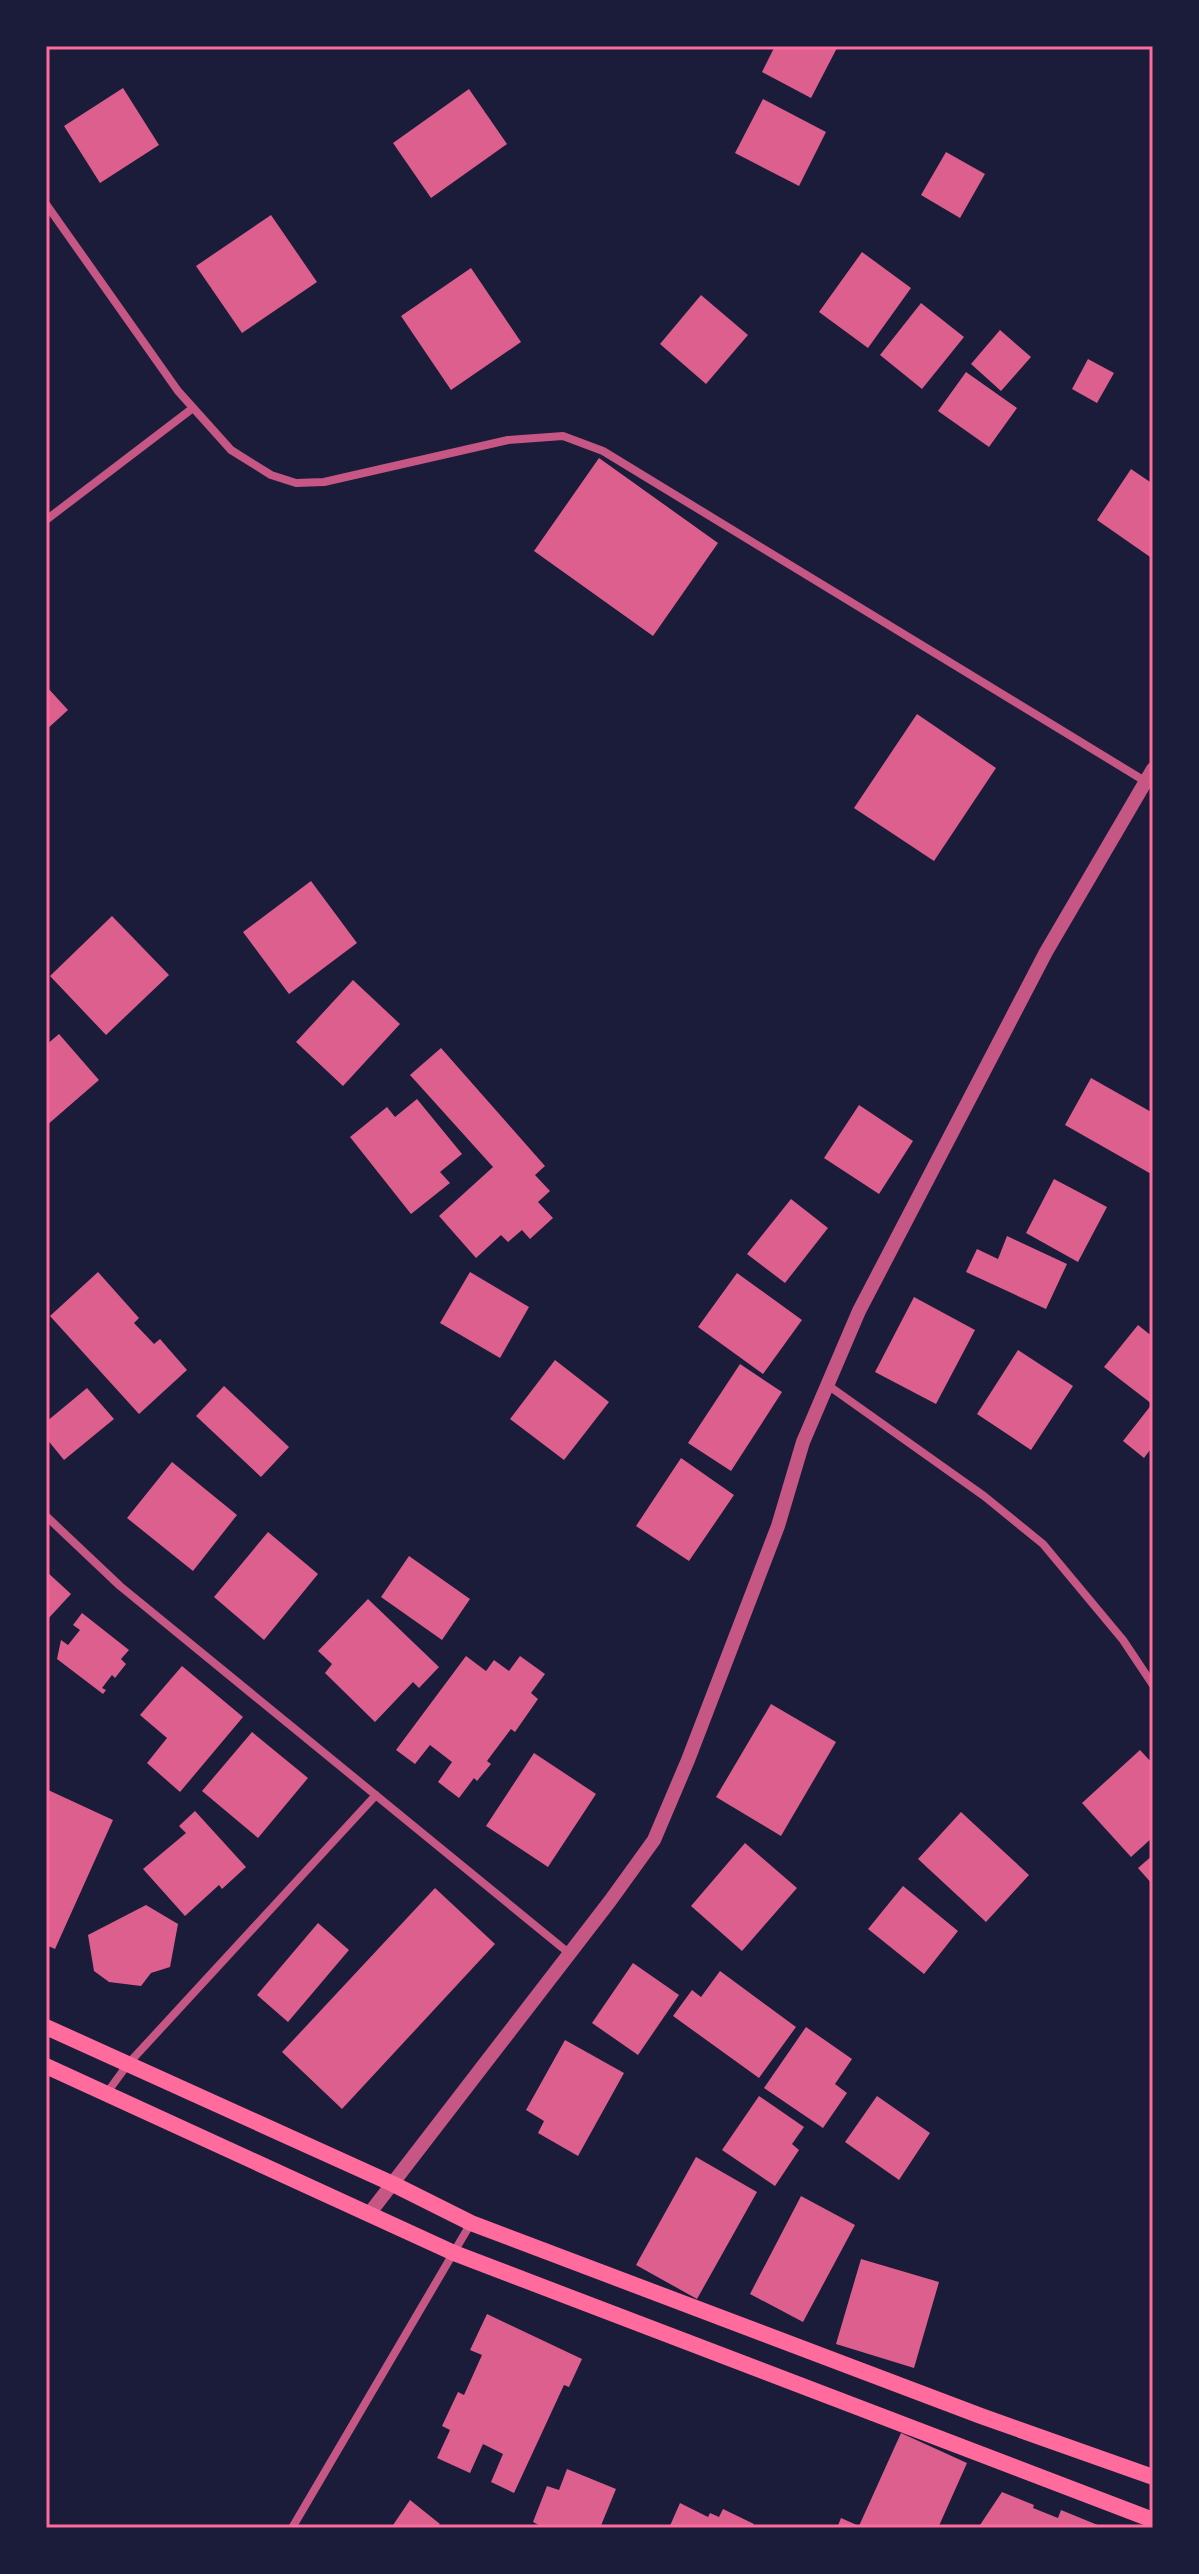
<svg xmlns="http://www.w3.org/2000/svg" width="1199" height="2574" viewBox="0 0 1199 2574" font-family="Lato,sans-serif">
<style>
.building{fill:#dd5f8e}
.lines{fill:none;stroke-linecap:round;stroke-linejoin:round}
.minor{stroke:#c65784;stroke-width:8}
.tertiary{stroke:#c65784;stroke-width:14}
.secondary{stroke:#ff6b9d;stroke-width:16}
.neatline{fill:none;stroke:#ff6b9d;stroke-width:3}
</style>
<rect width="100%" height="100%" fill="#1b1b3a"/>
<path class="building" d="M775,46h63l-27,52 -49,-26z
M123,88l36,57 -59,38 -36,-57z
M469,89l38,55 -76,54 -38,-55z
M763,99l63,33 -27,54 -64,-33z
M946,152l39,22 -25,44 -39,-23z
M271,215l46,67 -75,51 -46,-67z
M862,252l49,36 -43,60 -49,-36z
M471,268l50,74 -70,48 -50,-74z
M701,295l47,40 -42,49 -46,-40z
M921,303l43,34 -42,52 -42,-34z
M1000,330l31,27 -30,34 -30,-27z
M1088,359l26,14 -17,30 -25,-14z
M966,372l51,36 -28,39 -51,-36z
M599,458l119,85 -65,93 -119,-85z
M1131,469l22,15v75l-56,-39z
M46,686l22,24 -22,20z
M917,714l79,54 -62,93 -80,-53z
M311,881l46,62 -68,51 -46,-62z
M112,916l57,59 -63,60 -56,-59z
M353,980l47,44 -57,62 -47,-44z
M59,1034l40,46 -53,46v-81z
M441,1048l104,118 -10,9 15,16 -12,11 15,16 -23,21 -8,-9 -14,12 -7,-7 -25,23 -37,-42 54,-49 -83,-92z
M1091,1078l62,35v62l-88,-50z
M417,1099l45,55 -22,18 10,11 -39,31 -61,-77 37,-30 8,10z
M859,1105l54,36 -34,53 -55,-36z
M1054,1179l53,28 -29,55 -52,-29z
M791,1199l37,29 -43,55 -38,-29z
M1007,1236l60,28 -21,45 -80,-37 11,-23 21,10z
M98,1272l41,46 -5,5 20,21 6,-5 27,31 -48,44 -89,-98z
M470,1272l59,35 -29,51 -60,-35z
M737,1273l65,47 -39,54 -65,-47z
M914,1297l61,33 -39,74 -61,-32z
M1138,1325l15,12v109l-9,12 -21,-17 29,-37 -48,-37z
M1018,1350l55,36 -42,64 -54,-36z
M555,1360l54,42 -45,58 -54,-41z
M740,1364l42,28 -51,79 -43,-28z
M224,1386l65,61 -28,30 -65,-61z
M87,1388l27,31 -50,41 -18,-22v-16z
M681,1458l53,37 -45,66 -53,-35z
M172,1462l65,53 -44,56 -66,-53z
M268,1532l50,42 -54,66 -50,-43z
M409,1556l61,43 -28,41 -61,-43z
M46,1571l25,23 -25,27z
M368,1599l71,68 -20,21 -6,-6 -38,40 -50,-49 7,-9 -14,-13z
M82,1613l47,37 -8,9 5,5 -11,14 -3,-3 -10,13 4,2 -3,4 -46,-35 4,-19 7,5 12,-15 -7,-5z
M466,1656l20,15 8,-11 15,11 11,-15 25,18 -14,19 7,6 -23,33 -4,-3 -24,32 4,3 -14,17 -3,-3 -15,20 -21,-16 14,-20 -22,-17 -15,19 -19,-14z
M182,1666l61,51 -63,75 -33,-29 20,-25 -27,-23z
M771,1704l65,38 -55,94 -65,-39z
M252,1732l56,46 -50,60 -56,-47z
M1140,1750l13,14v73l-22,20 -49,-54z
M534,1753l62,41 -48,73 -62,-41z
M46,1789l67,31 -58,129 -9,-4z
M195,1811l51,56 -24,22 -3,-4 -34,31 -42,-47 43,-36 -7,-7z
M961,1812l68,63 -43,47 -68,-63z
M745,1843l52,45 -55,63 -51,-45z
M1153,1855v30l-15,-17z
M903,1886l55,45 -34,43 -56,-45z
M435,1888l60,56 -153,165 -60,-57z
M146,1905l32,19 -8,43 -19,6 -10,13 -32,-4 -15,-11 -6,-36z
M318,1923l31,27 -61,72 -31,-27z
M633,1963l46,32 -41,60 -46,-32z
M720,1971l76,56 -37,51 -86,-62 19,-26 9,7z
M806,2027l46,32 -17,25 12,9 -24,35 -59,-40z
M565,2040l59,33 -46,83 -40,-23 6,-12 -18,-11z
M759,2096l45,31 -12,17 7,6 -24,36 -53,-36z
M877,2096l53,37 -31,47 -54,-38z
M696,2157l61,35 -60,107 -61,-34z
M801,2196l54,29 -52,97 -53,-28z
M861,2259l78,23 -25,86 -78,-24z
M487,2314l95,45 -13,28 -5,-2 -50,108 -23,-11 12,-28 -20,-10 -13,29 -33,-15 13,-28 -8,-4 16,-34 6,3 18,-40 -12,-5z
M901,2433l66,30 -29,65h-101l4,-10 18,8z
M567,2469l49,20 -16,39h-56l-11,-6 14,-36 12,4z
M1002,2492l32,13 -1,3 25,10 3,-8 44,18h-127z
M410,2500l30,24 -5,4h-44z
M680,2503l28,14 2,-4 9,4 4,-8 31,15 -2,4h-83z"/>
<g class="lines">
<path class="minor" d="M46,204l132,187 53,59 40,25 25,8 28,-1 184,-42 55,-4 40,15 550,335
M46,520l147,-112
M829,1386l155,110 59,48 80,96 30,45
M46,1516l74,70 450,368
M106,2094l22,-30 248,-269
M292,2528l179,-305"/>
<path class="tertiary" d="M369,2214l241,-313 44,-61 34,-80 90,-234 25,-84 56,-131 187,-359 107,-183"/>
<path class="secondary" d="M46,2027l347,157 78,39 510,193 172,61
M46,2066l408,187 699,267"/>
</g>
<rect width="1199" height="2574" fill="none" stroke="#1b1b3a" stroke-width="96"/>
<rect x="48" y="48" width="1103" height="2478" class="neatline"/>
</svg>
